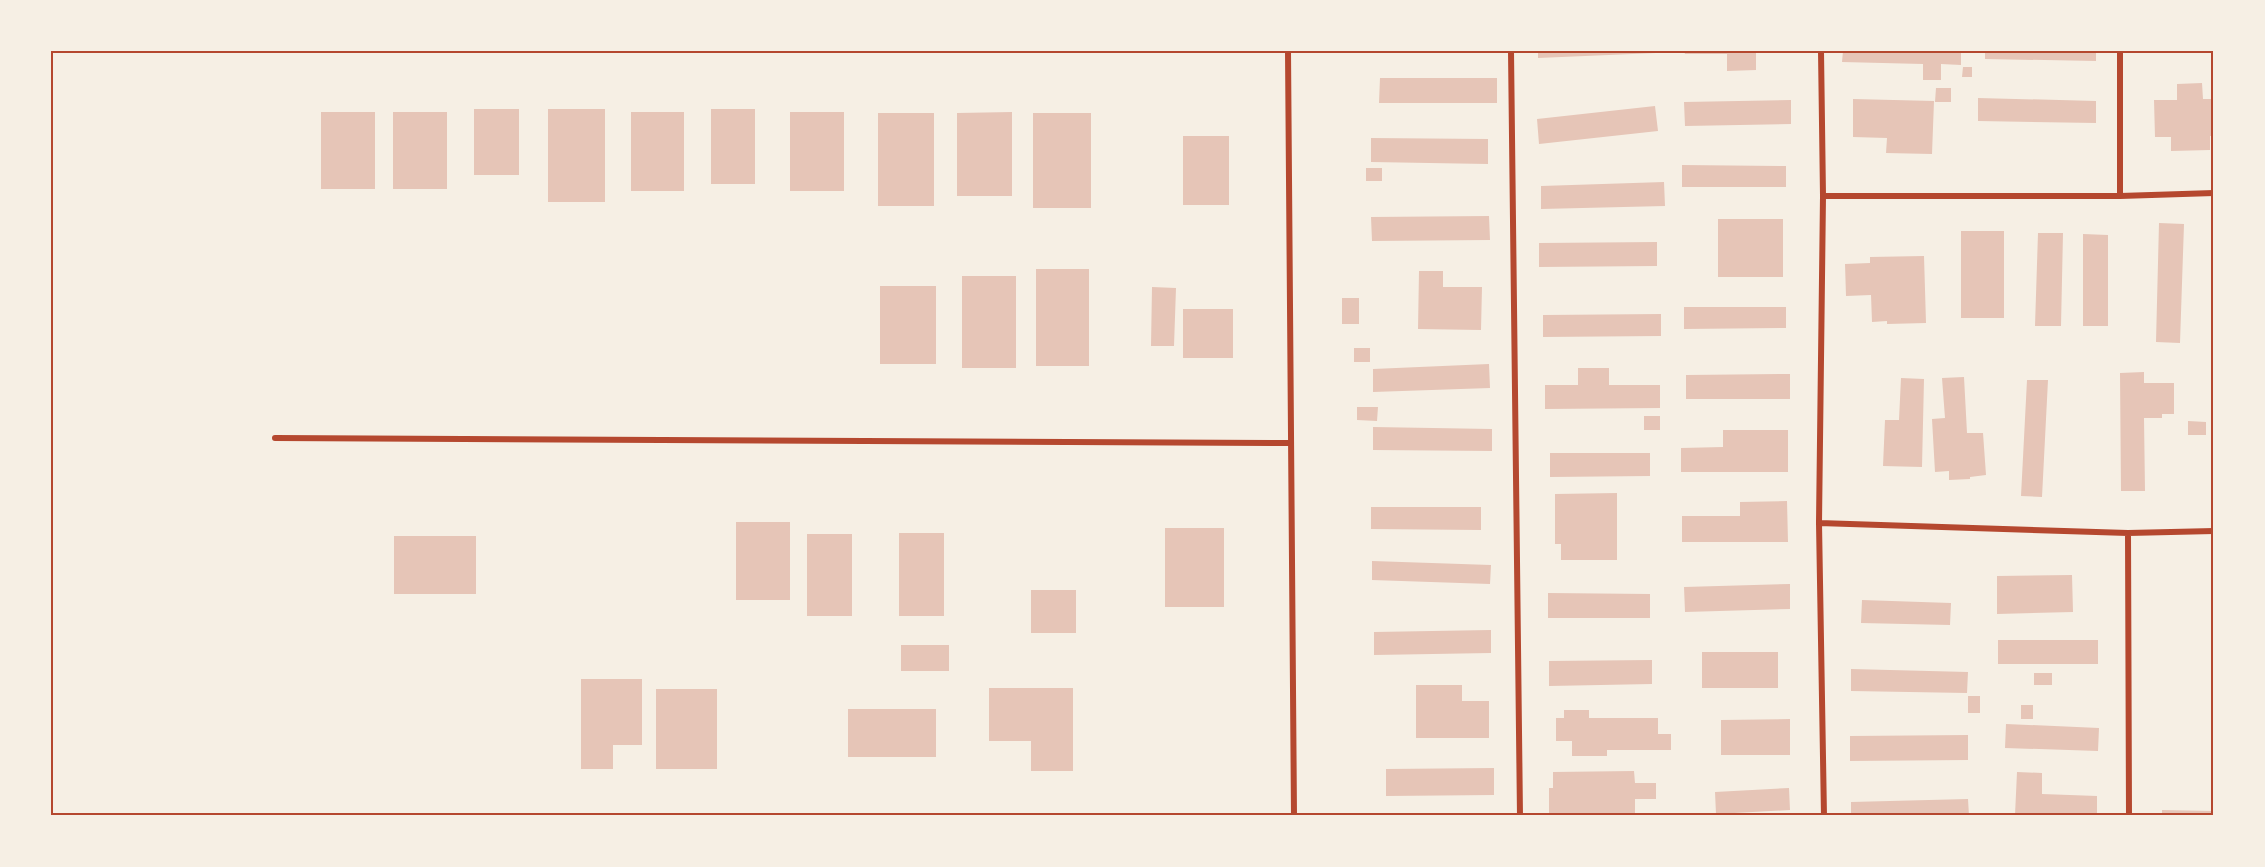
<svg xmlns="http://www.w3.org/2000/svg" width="2265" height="867" viewBox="0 0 2265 867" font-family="Lato,sans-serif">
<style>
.building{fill:#e6c5b7}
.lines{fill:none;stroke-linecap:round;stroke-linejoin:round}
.minor{stroke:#b5482f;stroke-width:6}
.neatline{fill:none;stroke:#b5482f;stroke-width:2}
</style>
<rect width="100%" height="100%" fill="#f6efe4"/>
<path class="building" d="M1538,51h118v2l-118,5z
M1684,51h96v2h-24v17l-29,1v-17h-42z
M1843,51h118v14l-20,-1v16h-18v-16l-81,-2z
M1985,51h111v10l-111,-2z
M1963,67h9v10h-10z
M1380,78h117v25h-118z
M2202,83l1,16h11v37h-4v14l-39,1v-14h-16l-1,-37h23v-16z
M1936,88h15v14h-16z
M1978,98l118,3v22l-118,-2z
M1853,99l81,2 -2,53 -46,-1 1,-15 -34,-1z
M1791,100v24l-106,2 -1,-24z
M1655,106l3,25 -119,13 -2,-25z
M474,109h45v66h-45z
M548,109h57v93h-57z
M711,109h44v75h-44z
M321,112h54v77h-54z
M393,112h54v77h-54z
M631,112h53v79h-53z
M790,112h54v79h-54z
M1012,112v84h-55v-83z
M878,113h56v93h-56z
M1033,113h58v95h-58z
M1183,136h46v69h-46z
M1371,138l117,1v25l-117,-2z
M1682,165l104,1v21h-104z
M1366,168h16v13h-16z
M1664,182l1,24 -124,3v-23z
M1489,216l1,24 -118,1 -1,-24z
M1718,219h65v58h-65z
M2159,223l25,1 -4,119 -24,-1z
M1961,231h43v87h-43z
M2038,233h25l-2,93h-26z
M2083,234l25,1v91h-25z
M1657,242v24l-118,1v-24z
M1924,256l2,67 -39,1v-3l-15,1 -1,-27 -25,1 -1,-32 25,-1v-6z
M1036,269h53v97h-53z
M1419,271h24v16h39l-1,43 -63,-1z
M962,276h54v92h-54z
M880,286h56v78h-56z
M1152,287l24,1 -2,58h-23z
M1342,298h17v26h-17z
M1684,307h102v21l-102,1z
M1183,309h50v49h-50z
M1661,314v22l-118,1v-22z
M1354,348h16v14h-16z
M1489,364l1,24 -117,4v-23z
M1578,368h31v17h51v23l-115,1v-24h33z
M2144,372v11h30v31h-12v4h-18l1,73h-24l-1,-118z
M1790,374v25h-104v-24z
M1964,377l3,56h16l3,42 -16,2v2l-21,1v-9l-14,1 -3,-53 13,-1 -3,-40z
M1901,378l23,1 -2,88 -39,-1 2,-46h14z
M2027,380h21l-6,117 -21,-1z
M1357,407h21l-1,14 -20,-1z
M1644,416h16v14h-16z
M2188,421l18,1v13h-18z
M1373,427l119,2v22l-119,-1z
M1723,430h65v42h-107v-24l42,-1z
M1550,453h100v23l-100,1z
M1617,493v67h-56v-16h-6v-50z
M1787,501l1,41h-106v-26h58v-14z
M1371,507h110v23l-110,-1z
M736,522h54v78h-54z
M1165,528h59v79h-59z
M899,533h45v83h-45z
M807,534h45v82h-45z
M394,536h82v58h-82z
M1372,561l119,4 -1,19 -118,-4z
M2072,575l1,37 -76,2v-38z
M1790,584v25l-105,3 -1,-25z
M1031,590h45v43h-45z
M1548,593l102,1v24h-102z
M1862,600l89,3 -1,22 -89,-2z
M1491,630v23l-117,2v-23z
M1998,640h100v24h-100z
M901,645h48v26h-48z
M1702,652h76v36h-76z
M1652,660v24l-103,2v-25z
M1851,669l117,3 -1,21 -116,-2z
M2034,673h18v12h-18z
M581,679h61v66h-29v24h-32z
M1416,685h46v16h27v37h-73z
M989,688h84v83h-42v-30h-42z
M656,689h61v80h-61z
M1968,696h12v17h-12z
M2021,705h12v14h-12z
M848,709h88v48h-88z
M1564,710h25v8h69v16h13v16h-64v6h-35v-15h-16v-23h8z
M1790,719v36h-69v-35z
M2006,724l93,4 -1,23 -93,-3z
M1968,735v25l-118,1v-25z
M1494,768v27l-108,1v-27z
M1634,771l1,12h21v16h-21v17h-86v-28h4v-16z
M2017,772l25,1v21l55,2v20l-82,-1z
M1789,788l1,22 -74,4 -1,-22z
M1968,799l1,17h-118v-14z
M2162,810l52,1v5h-52z"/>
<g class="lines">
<path class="minor" d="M1288,51l6,765
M1511,51l9,765
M1821,51l2,145 -4,327 5,293
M2120,51v145
M1823,196h297l94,-3
M275,438l1016,5
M1819,523l309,10 86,-2
M2128,533l1,283"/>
</g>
<rect width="2265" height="867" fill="none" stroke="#f6efe4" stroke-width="105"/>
<rect x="52" y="52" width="2160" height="762" class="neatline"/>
</svg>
